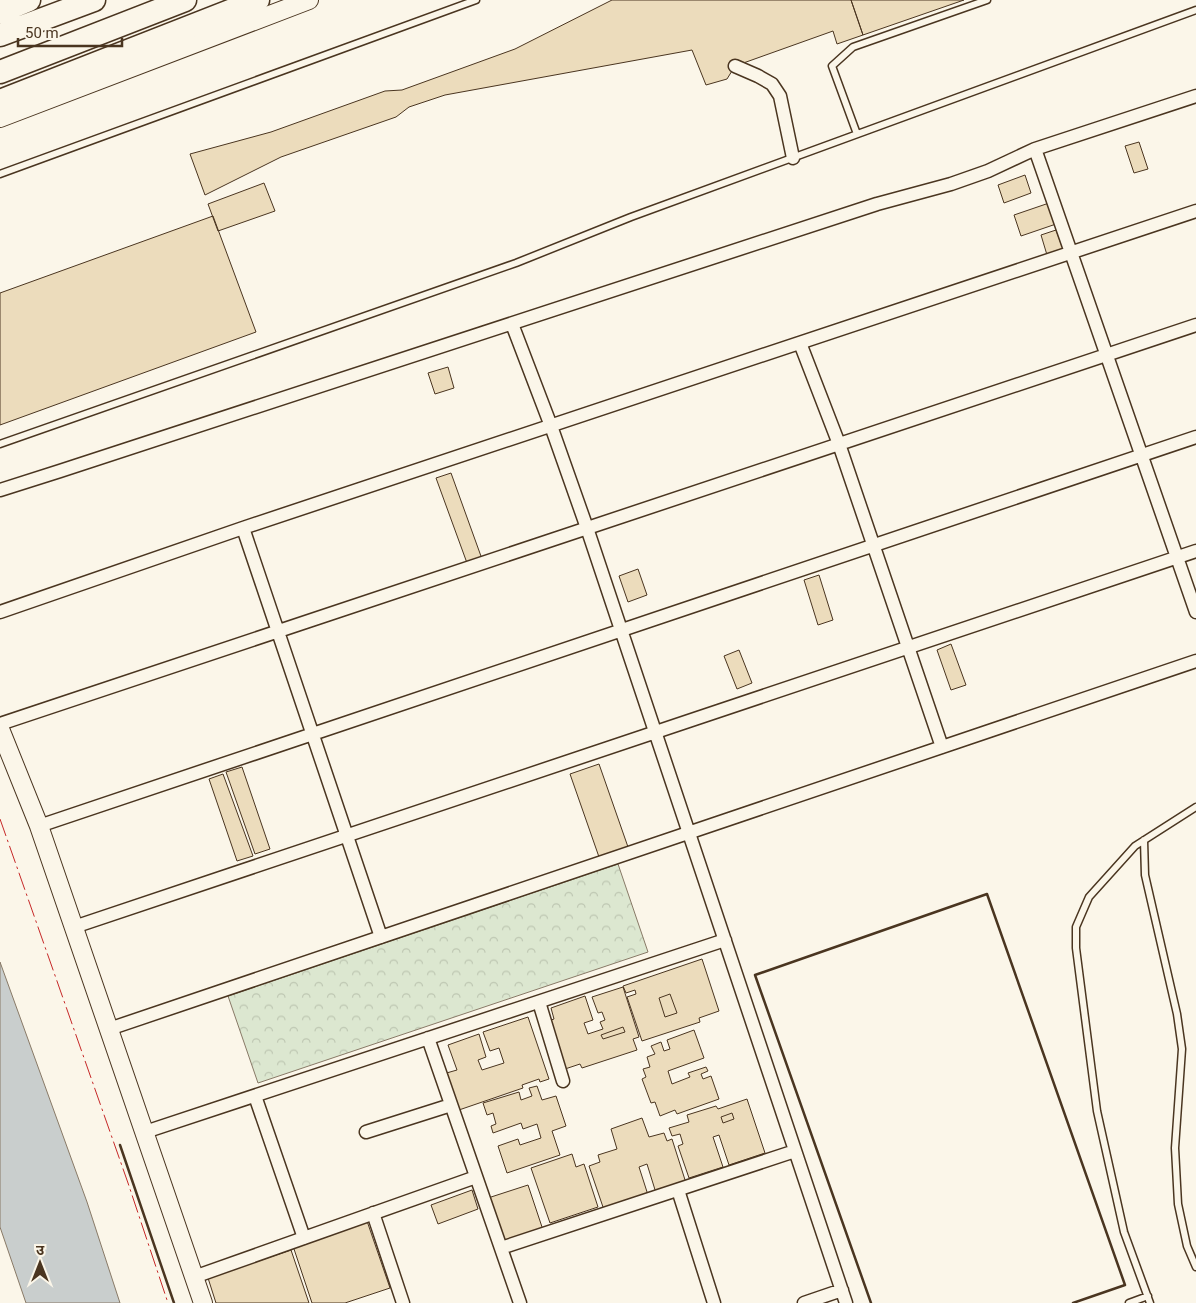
<svg xmlns="http://www.w3.org/2000/svg" width="1196" height="1303" viewBox="0 0 1196 1303" font-family="Roboto,'Noto Sans Devanagari',sans-serif">
<style>
.park{fill:url(#park-crowns);stroke:#887966}
.water{fill:#c9cecd;stroke:#887966}
.building{fill:#ecdcbc;stroke:#4a3520}
.lines{fill:none;stroke-linecap:round;stroke-linejoin:round}
.lane-casing{stroke:#4a3520;stroke-width:9}
.street-casing{stroke:#4a3520;stroke-width:15}
.secondary-casing{stroke:#4a3520;stroke-width:20}
.highway-casing{stroke:#4a3520;stroke-width:25}
.lane{stroke:#fbf6e9;stroke-width:6}
.street{stroke:#fbf6e9;stroke-width:12}
.secondary{stroke:#fbf6e9;stroke-width:18}
.highway{stroke:#fbf6e9;stroke-width:22}
.wall{stroke:#4a3520;stroke-width:2.5}
.power{stroke:#c62828;stroke-width:1;stroke-dasharray:18 4 2.5 4;stroke-linecap:butt}
</style>
<defs>
<pattern id="park-crowns" width="20" height="18" patternUnits="userSpaceOnUse" patternTransform="scale(1.25)"><rect width="20" height="18" fill="#dce7d0"/><path d="M2 6a3 3 0 1 1 6 0M12 15a3 3 0 1 1 6 0" fill="none" stroke="#bec7b2"/></pattern>
</defs>
<rect width="100%" height="100%" fill="#fbf6e9"/>
<path class="park" d="M618,864l30,88 -390,131 -30,-87z"/>
<path class="water" d="M0,962l87,240 33,101h-94l-26,-76z"/>
<path class="building" d="M612,0h239l12,35 -26,9 -4,-13 -98,35 -8,13 -21,6 -14,-35 -247,45 -36,12 -13,10 -115,40 -76,38 -15,-41 81,-22 114,-41 17,-1 113,-41z
M851,0h113l-101,35z
M1139,142l9,27 -14,4 -9,-27z
M1025,175l6,18 -27,10 -6,-18z
M264,183l11,28 -57,20 -10,-27z
M1052,202l7,21 -38,13 -7,-21z
M213,216l43,116 -256,93v-132z
M1056,230l7,19 -16,6 -6,-20z
M448,367l6,21 -19,6 -7,-21z
M451,473l31,86 -15,4 -31,-85z
M638,569l9,26 -19,7 -9,-26z
M819,575l14,45 -15,5 -14,-45z
M951,644l15,41 -15,5 -14,-40z
M739,650l13,33 -15,6 -13,-33z
M599,764l29,83 -29,10 -29,-83z
M242,767l28,82 -15,5 -29,-82z
M223,774l30,82 -16,5 -28,-82z
M702,959l17,52 -20,7 1,4 -58,19 -15,-44 9,-3 -1,-4 -9,3 -3,-7z
M623,987l16,50 -6,2 4,11 -55,18 -2,-4 -18,6 -17,-48 9,-3 -3,-11 34,-12 8,24 -9,3 4,11 15,-5 -3,-7 5,-2 -3,-8 -4,1 -6,-16z
M670,994l7,19 -12,4 -6,-19z
M528,1017l21,62 -9,3 -1,-3 -17,6 1,3 -67,23 -13,-37 14,-4 -9,-25 31,-11 7,23 -8,3 4,10 22,-7 -5,-15 -9,3 -7,-19z
M623,1027l2,5 -22,7 -2,-4z
M694,1030l10,28 -36,13 4,13 18,-7 -2,-4 18,-6 2,4 -7,3 2,5 8,-3 8,23 -42,15 -2,-4 -15,6 -5,-14 -4,1 -9,-24 4,-2 -3,-8 7,-2 -3,-10 8,-3 -4,-8 10,-4 3,9 6,-2 -3,-9z
M537,1086l5,14 14,-4 10,30 -14,5 8,24 -53,18 -9,-27 20,-7 2,6 21,-7 -4,-14 -14,5 -2,-6 -28,10 -2,-7 5,-2 -3,-11 -6,2 -4,-12 36,-11 2,8 11,-4 -3,-8z
M747,1099l18,54 -36,12 -10,-30 -6,2 10,30 -34,11 -11,-32 5,-2 -3,-10 -8,2 -3,-8 20,-6 -2,-7 29,-9 2,3z
M732,1113l2,6 -11,4 -2,-6z
M642,1118l7,19 15,-4 3,8 5,-2 14,44 -30,10 -9,-29 -8,3 9,28 -44,15 -15,-44 11,-4 -2,-7 19,-6 -6,-20z
M572,1154l4,13 8,-3 14,43 -48,16 -19,-55z
M528,1185l15,45 -40,13 -15,-45z
M472,1190l6,19 -40,15 -7,-19z
M367,1221l23,67 -45,15h-33l-19,-57z
M291,1250l18,53h-93l-8,-25z"/>
<g class="lines">
<defs>
<path id="lane" d="M857,134l-25,-68 21,-19 134,-47
M0,174l476,-174
M0,444l516,-181 115,-46 565,-207
M1144,840l1,35 32,139 5,35 -7,99 3,56 9,42 9,21
M1129,1303l19,-7
M1150,1303l-26,-71 -27,-121 -21,-163v-21l13,-30 46,-51 61,-39"/>
<path id="street" d="M735,66l23,10 14,8 8,12 13,62
M1035,149l161,463
M512,324l39,102 36,102 259,775
M800,343l39,101 103,303
M0,490l60,-19 817,-267 74,-20 37,-13 47,-22 161,-53
M243,528l138,409
M0,612l243,-84 953,-317
M0,724l1196,-399
M39,826l1157,-389
M74,927l1122,-376
M539,1002l24,79
M109,1029l1087,-368
M428,1038l92,265
M255,1096l49,142
M145,1132l580,-192
M366,1132l85,-27
M678,1190l36,113
M373,1213l30,90
M501,1248l294,-97
M194,1277l282,-100
M804,1303l38,-13"/>
<path id="secondary" d="M0,118l309,-118
M0,729l39,97 164,477"/>
<path id="highway" d="M0,12l29,-12
M0,35l94,-35
M0,72l185,-72
M0,101l258,-101"/>
</defs>
<use href="#lane" class="lane-casing"/>
<use href="#street" class="street-casing"/>
<use href="#secondary" class="secondary-casing"/>
<use href="#highway" class="highway-casing"/>
<use href="#lane" class="lane"/>
<use href="#street" class="street"/>
<use href="#secondary" class="secondary"/>
<use href="#highway" class="highway"/>
<path class="wall" d="M120,1145l54,158
M871,1303l-116,-328 232,-81 138,391 -52,18"/>
<path class="power" d="M0,819l128,364 40,120"/>
</g>
<g transform="translate(40 1263)" stroke="#fbf6e9" stroke-width="4" paint-order="stroke">
<path d="M0-4L9 19L0 12L-9 19Z" fill="#4a3520"/>
<text y="-8" font-size="14" font-weight="bold" text-anchor="middle" fill="#4a3520">उ</text>
</g>
<path d="M18 38v8h104v-8" fill="none" stroke="#4a3520" stroke-width="2.5"/>
<text x="25" y="38" font-size="15" fill="#4a3520" stroke="#fbf6e9" stroke-width="4" paint-order="stroke">50 m</text>
</svg>
